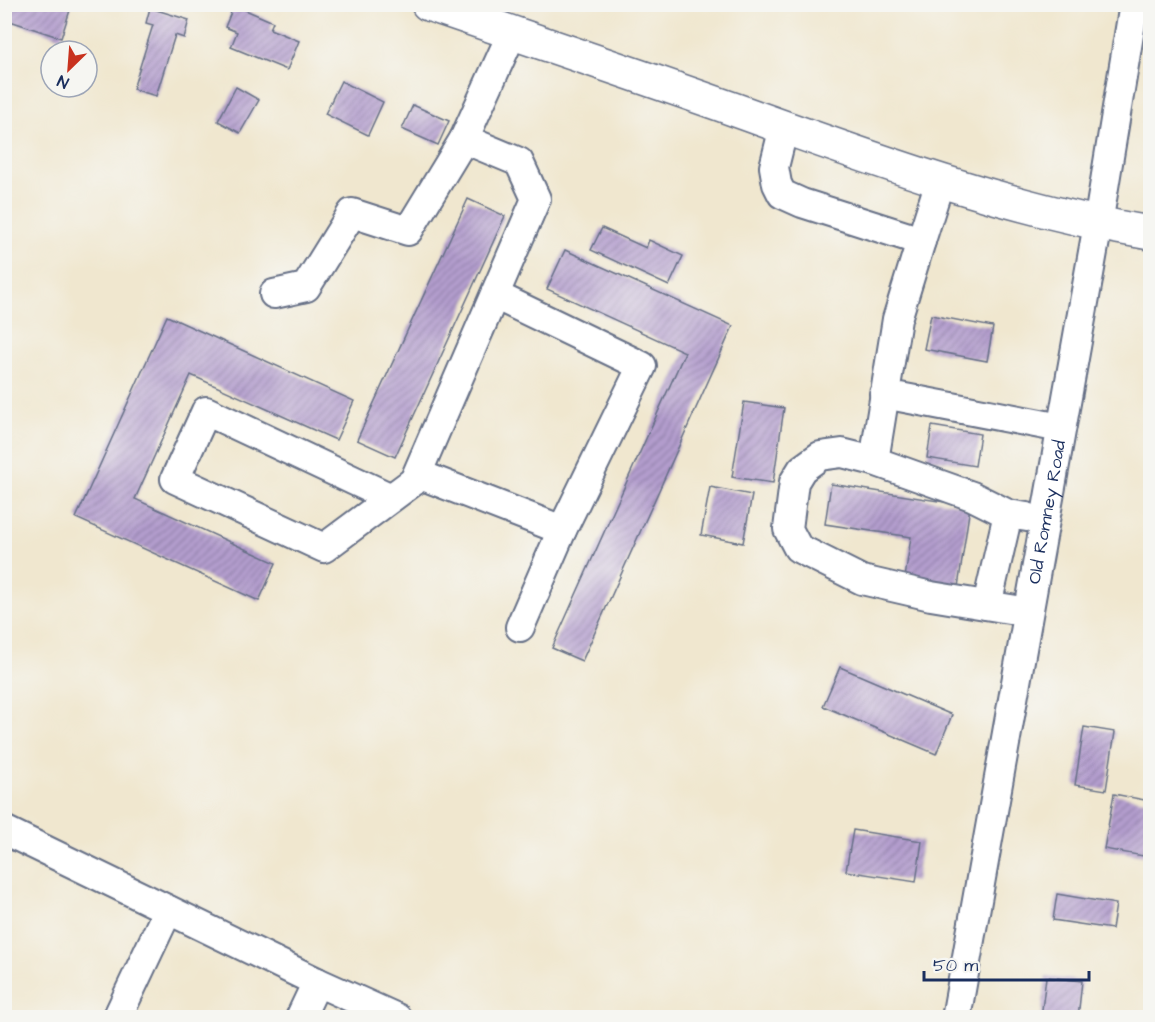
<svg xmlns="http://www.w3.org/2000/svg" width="1155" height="1022" viewBox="0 0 1155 1022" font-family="'Architects Daughter',sans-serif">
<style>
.building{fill:url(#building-hatch)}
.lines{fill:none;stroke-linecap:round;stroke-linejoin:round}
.minor-casing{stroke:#666f86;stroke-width:32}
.major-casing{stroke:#666f86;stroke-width:36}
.minor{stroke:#fff;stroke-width:28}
.major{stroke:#fff;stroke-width:33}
.labels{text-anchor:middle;stroke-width:6;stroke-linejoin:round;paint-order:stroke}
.street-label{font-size:18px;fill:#1b2f5e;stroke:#f6f6f2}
</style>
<defs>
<pattern id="building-hatch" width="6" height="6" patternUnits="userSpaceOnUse" patternTransform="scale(1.5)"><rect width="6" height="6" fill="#b39dcd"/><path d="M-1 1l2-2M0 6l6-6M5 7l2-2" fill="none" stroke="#9180aa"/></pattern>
</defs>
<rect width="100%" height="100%" fill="#f6f6f2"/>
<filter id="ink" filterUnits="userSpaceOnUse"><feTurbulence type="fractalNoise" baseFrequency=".0167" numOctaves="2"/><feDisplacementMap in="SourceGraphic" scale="12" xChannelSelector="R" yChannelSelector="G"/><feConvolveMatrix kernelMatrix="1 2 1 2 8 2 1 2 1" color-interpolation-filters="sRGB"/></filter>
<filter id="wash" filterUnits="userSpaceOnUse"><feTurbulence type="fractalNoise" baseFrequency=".008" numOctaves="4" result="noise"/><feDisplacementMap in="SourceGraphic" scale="24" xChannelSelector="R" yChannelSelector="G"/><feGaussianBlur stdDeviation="1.35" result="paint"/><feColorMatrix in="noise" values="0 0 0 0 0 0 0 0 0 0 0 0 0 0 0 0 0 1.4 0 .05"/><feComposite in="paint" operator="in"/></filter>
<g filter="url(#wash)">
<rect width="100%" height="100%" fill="#f0e7cf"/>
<g id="blocks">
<path class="building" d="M4,4h68l-11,34 -57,-19z
M234,5l39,17 -3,7 29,12 -12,29 -56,-23 6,-15 -12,-5z
M150,8l39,12 -5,18 -9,-3 -19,61 -23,-7 20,-64 -7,-2z
M341,81l42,21 -15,33 -43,-21z
M236,87l23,13 -19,33 -22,-12z
M413,105l36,16 -11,24 -36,-16z
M468,199l37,17 -110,241 -38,-17z
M602,228l44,20 3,-8 34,16 -14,30 -78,-36z
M565,250l168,76 -151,335 -30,-13 133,-296 -138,-63z
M931,315l62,12 -6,34 -63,-12z
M167,316l187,85 -18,39 -145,-65 -56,124 141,64 -17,38 -183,-83z
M744,402l40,6 -11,75 -41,-6z
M932,426l48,8 -5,32 -48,-8z
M831,484l139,22 -12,81 -53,-9 6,-41 -86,-13z
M710,487l42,8 -9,48 -42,-8z
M840,667l112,48 -16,39 -113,-48z
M1084,727l31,5 -9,58 -31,-5z
M1114,794l36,7v16l-7,39 -39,-7z
M853,830l69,11 -6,41 -70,-11z
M1057,894l59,10 -4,25 -59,-9z
M1046,977l36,4 -4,37h-37z"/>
</g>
</g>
<g filter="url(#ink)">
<use href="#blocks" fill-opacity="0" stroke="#666f86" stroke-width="1.5"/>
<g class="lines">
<defs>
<g id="minor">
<path d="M784,127l-10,40 3,17 5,10 20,9 119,38 19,-60"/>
<path d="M921,241l-24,78 -23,142 -32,-8 -22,3 -18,13 -8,13 -6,47 10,19 64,32 69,16 97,16"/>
<path d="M274,294l32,-7 46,-74 56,18 56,-92 48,-106"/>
<path d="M884,394l177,34"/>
<path d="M874,461l98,35 36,18"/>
<path d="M418,474l144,56 80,-164 -147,-71"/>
<path d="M391,498l-185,-87 -31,68 149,69 90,-67 122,-282 -17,-37 -55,-23"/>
<path d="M987,605l21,-91 19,3"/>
<path d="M520,627l42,-97"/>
<path d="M4,830l313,152 80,36"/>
<path d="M117,1018l51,-108"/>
<path d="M300,1018l17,-36"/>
<path id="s1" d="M956,1018l142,-794 36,-220"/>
</g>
<path id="major" d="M428,4c102,35 204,69 305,105 137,49 274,100 417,124"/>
</defs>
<use href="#minor" class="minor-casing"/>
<use href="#major" class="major-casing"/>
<use href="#minor" class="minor"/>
<use href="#major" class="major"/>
</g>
</g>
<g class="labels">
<g class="street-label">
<text dy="6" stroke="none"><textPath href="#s1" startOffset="514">Old Romney Road</textPath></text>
</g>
</g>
<rect width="1155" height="1022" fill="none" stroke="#f6f6f2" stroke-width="24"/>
<g transform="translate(69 69) rotate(205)"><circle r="28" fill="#f6f6f2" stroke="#9ea6b7" stroke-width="1.5"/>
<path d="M0-4.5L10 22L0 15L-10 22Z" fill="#c8321e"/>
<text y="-9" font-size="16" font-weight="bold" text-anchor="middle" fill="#1b2f5e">N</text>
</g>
<path d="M924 971v9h165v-9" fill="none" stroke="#1b2f5e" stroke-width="3"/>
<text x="933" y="971" font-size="18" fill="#1b2f5e" stroke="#f6f6f2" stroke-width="4.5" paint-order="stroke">50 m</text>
</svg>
